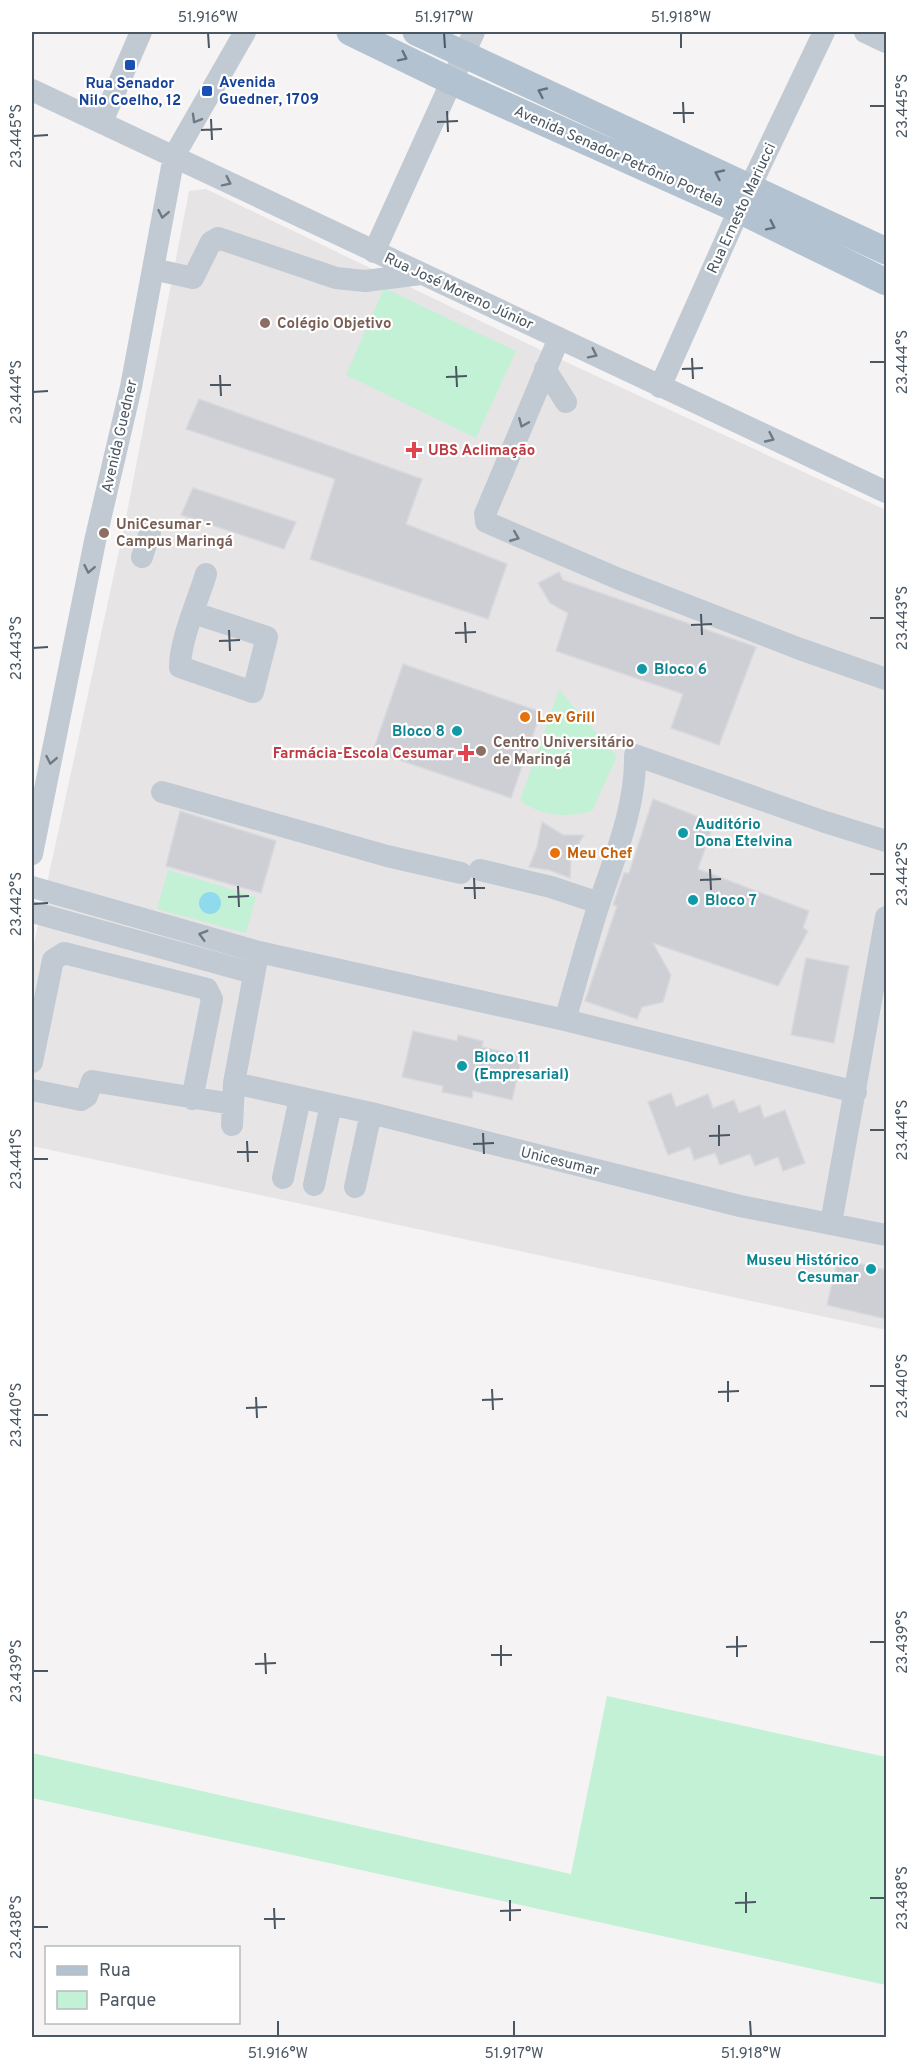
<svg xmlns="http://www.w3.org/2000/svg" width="918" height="2069" viewBox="0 0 918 2069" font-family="Overpass,sans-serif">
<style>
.education{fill:#e6e4e5}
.green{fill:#c3f1d5}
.water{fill:#90daee}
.building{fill:#cdcfd5;stroke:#d7d9de;stroke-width:1.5}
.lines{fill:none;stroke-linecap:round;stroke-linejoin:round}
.minor{stroke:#c1cad2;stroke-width:22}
.major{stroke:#b3c2d1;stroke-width:27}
.oneway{stroke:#64717d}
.oneway2{stroke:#6e7983}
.ticks{fill:none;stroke:#4a5661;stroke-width:2}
.transit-dot{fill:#1a4fb4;stroke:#fff;stroke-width:2}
.education-dot{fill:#8d6e63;stroke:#fff;stroke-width:2}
.health-dot{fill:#e0444e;stroke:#fff;stroke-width:2}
.culture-dot{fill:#0f9aa8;stroke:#fff;stroke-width:2}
.food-dot{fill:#e8710a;stroke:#fff;stroke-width:2}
.labels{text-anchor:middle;stroke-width:4.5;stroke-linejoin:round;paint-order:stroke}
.transit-label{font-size:15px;font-weight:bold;fill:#164399;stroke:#fff;text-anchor:start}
.street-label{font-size:15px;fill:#4a5661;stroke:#fff}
.education-label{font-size:15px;font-weight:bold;fill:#785e54;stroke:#fff;text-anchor:start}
.health-label{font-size:15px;font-weight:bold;fill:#be3a42;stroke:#fff;text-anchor:start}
.culture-label{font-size:15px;font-weight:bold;fill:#0d838f;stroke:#fff;text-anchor:start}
.food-label{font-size:15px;font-weight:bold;fill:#c56008;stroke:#fff;text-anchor:start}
.neatline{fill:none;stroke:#4a5661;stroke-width:2}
.ticks-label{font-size:15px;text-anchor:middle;fill:#4a5661}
</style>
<rect width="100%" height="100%" fill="#f5f3f3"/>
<path class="education" d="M206,189l345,166 335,155v820l-854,-184v-193l93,-430 64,-332z"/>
<path class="green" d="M384,288l132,63 -40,87 -130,-63z
M559,690l58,66 -25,55c-25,7 -51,6 -72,-11z
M168,870l88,27 -10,36 -89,-24z
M607,1696l279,61v228l-854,-187v-45l539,121z"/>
<path class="water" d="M199 903a11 11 0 1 1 22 0a11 11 0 1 1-22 0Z"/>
<path class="building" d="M199,399l223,80 -16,45 101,40 -19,55 -178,-60 25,-80 -149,-50z
M193,488l103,34 -12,27 -103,-34z
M559,572l4,8 193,67 -37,98 -48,-17 12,-34 -127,-43 12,-38 -18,-10 -12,-20z
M403,664l138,48 -30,86 -138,-47z
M653,799l61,24 -16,46 111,42 -6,17 5,3 -30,55 -125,-43 18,32 -8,27 -21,5 -5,12 -52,-18 32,-95 -4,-1 11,-32h5z
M180,811l96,30 -15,52 -95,-27z
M542,822l21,13h21l-13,22 -1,21 -21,-8 -20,-3 8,-20z
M806,958l43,8 -15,77 -43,-8z
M413,1031l44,10 1,-6 25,6 -1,6 40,9 -10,44 -39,-9 -1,7 -30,-6 1,-6 -41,-9z
M671,1093l5,14 32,-13 5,14 21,-8 5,13 21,-8 4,13 21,-8 20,53 -22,8 -5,-14 -23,9 -5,-12 -30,11 -5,-12 -21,7 -4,-13 -22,8 -20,-53z
M838,1258l48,12v49l-59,-14z"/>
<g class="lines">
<path class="minor" d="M865,32l21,10
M32,90l854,402
M102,122l39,-90
M374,252l100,-220
M153,269l40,9 18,-36 7,-4 118,40 29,3 56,-7
M559,338l-74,176 1,8 133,57 181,70 86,30
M545,369l21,33
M660,387l79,-177 85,-178
M142,557l8,-25
M194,613l73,24 -14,55 -73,-25c0,-27 18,-67 26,-93
M162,792l225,64 74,17
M32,854l63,-313 36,-154 43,-231 71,-124
M480,870l71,17 48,16
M32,887l227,65 306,68 291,72
M32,912l221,61
M565,1020c12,-40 22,-80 35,-119 16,-48 36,-95 35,-146l187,66 64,20
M32,1062l21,-102 11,-7 143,36 5,10 -20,100
M234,1083l137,30 369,93 146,29
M32,1090l49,10 6,-4 5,-15 140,23
M232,1125l2,-42 23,-124
M283,1178l17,-80
M314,1185l17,-81
M355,1187l16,-74
M831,1223l55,-306"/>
<path class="major" d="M350,32l101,49 288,129 147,72
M416,32l470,219"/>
</g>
<defs><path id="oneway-chevron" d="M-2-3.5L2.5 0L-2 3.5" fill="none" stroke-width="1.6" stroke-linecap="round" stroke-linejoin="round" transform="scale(1.5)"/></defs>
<g class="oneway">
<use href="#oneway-chevron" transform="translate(403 57) rotate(26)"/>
<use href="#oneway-chevron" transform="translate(542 92) rotate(-155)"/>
<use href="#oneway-chevron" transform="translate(719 174) rotate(-155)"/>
<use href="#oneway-chevron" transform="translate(771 226) rotate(26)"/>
</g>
<g class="oneway2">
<use href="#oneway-chevron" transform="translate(196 119) rotate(120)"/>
<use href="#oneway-chevron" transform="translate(227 182) rotate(26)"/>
<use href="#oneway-chevron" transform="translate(163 214) rotate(101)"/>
<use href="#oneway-chevron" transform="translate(593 354) rotate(26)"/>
<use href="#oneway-chevron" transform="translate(523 423) rotate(113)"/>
<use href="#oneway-chevron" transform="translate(770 438) rotate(25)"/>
<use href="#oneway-chevron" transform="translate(515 537) rotate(22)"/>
<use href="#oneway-chevron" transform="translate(89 569) rotate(101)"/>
<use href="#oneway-chevron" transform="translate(51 760) rotate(101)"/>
<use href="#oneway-chevron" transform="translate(203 935) rotate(-164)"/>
</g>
<path class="ticks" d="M208,33l1,15M444,33l1,15M681,33v15M683,102l1,21M870,106h15M447,111l1,21M673,113h21M211,119l1,21M437,122l21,-1M201,130l21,-1M33,136l15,-1M692,358l1,21M870,362h15M456,366l1,21M682,369l21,-1M220,375l1,21M446,377l21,-1M210,385h21M33,392l15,-1M701,614l1,21M870,618h15M465,622l1,21M691,625l21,-1M229,630l1,21M455,633l21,-1M219,641l21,-1M33,648l15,-1M710,869l1,21M870,874h15M474,878l1,21M700,880l21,-1M238,886l1,21M464,888h21M228,897l21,-1M33,904l15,-1M719,1125v21M870,1130h15M483,1133l1,21M709,1136l21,-1M247,1141l1,21M473,1144l21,-1M237,1152h21M33,1159h15M728,1381v21M870,1386h15M492,1389l1,21M718,1392l21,-1M256,1397l1,21M482,1400l21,-1M246,1408l21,-1M33,1415h15M737,1636v21M870,1642h15M501,1645v21M726,1647l21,-1M265,1653l1,21M491,1655h21M255,1664l21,-1M33,1671h15M746,1892v21M870,1898h15M510,1900v21M735,1903l21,-1M274,1908l1,21M500,1911l21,-1M264,1919h21M33,1927h15M278,2021v15M514,2021v15M750,2021l1,15"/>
<g class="transit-dot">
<rect x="124" y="59" width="12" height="12" rx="3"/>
<rect x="201" y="85" width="12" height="12" rx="3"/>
</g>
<g class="education-dot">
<circle cx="265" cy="323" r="6"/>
<circle cx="104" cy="533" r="6"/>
<circle cx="481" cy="751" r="6"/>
</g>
<g class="health-dot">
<path d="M411 441h6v6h6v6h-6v6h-6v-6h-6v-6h6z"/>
<path d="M463 744h6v6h6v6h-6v6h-6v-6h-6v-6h6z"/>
</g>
<g class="culture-dot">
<circle cx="642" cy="669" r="6"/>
<circle cx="457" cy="731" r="6"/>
<circle cx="683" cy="833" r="6"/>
<circle cx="693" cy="900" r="6"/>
<circle cx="462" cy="1066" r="6"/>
<circle cx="871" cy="1269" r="6"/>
</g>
<g class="food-dot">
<circle cx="525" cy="717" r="6"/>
<circle cx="555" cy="853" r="6"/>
</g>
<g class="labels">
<g class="transit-label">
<text x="219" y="87">Avenida<tspan x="219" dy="17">Guedner, 1709</tspan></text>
<text x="130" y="88" text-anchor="middle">Rua Senador<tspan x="130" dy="17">Nilo Coelho, 12</tspan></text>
</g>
<g class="street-label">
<text transform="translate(619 156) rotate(24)" y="5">Avenida Senador Petrônio Portela</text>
<text transform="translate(741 208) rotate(-65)" y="5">Rua Ernesto Mariucci</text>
<text transform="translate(459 291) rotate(25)" y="5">Rua José Moreno Júnior</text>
<text transform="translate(119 436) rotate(-77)" y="5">Avenida Guedner</text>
<text transform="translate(560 1161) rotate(14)" y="5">Unicesumar</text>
</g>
<g class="education-label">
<text x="277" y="328">Colégio Objetivo</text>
<text x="116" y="529">UniCesumar -<tspan x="116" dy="17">Campus Maringá</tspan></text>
<text x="493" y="747">Centro Universitário<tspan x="493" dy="17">de Maringá</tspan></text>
</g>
<g class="health-label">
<text x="428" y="455">UBS Aclimação</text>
<text x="454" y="758" text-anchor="end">Farmácia-Escola Cesumar</text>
</g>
<g class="culture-label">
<text x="654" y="674">Bloco 6</text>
<text x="445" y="736" text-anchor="end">Bloco 8</text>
<text x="695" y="829">Auditório<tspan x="695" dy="17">Dona Etelvina</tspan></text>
<text x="705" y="905">Bloco 7</text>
<text x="474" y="1062">Bloco 11<tspan x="474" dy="17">(Empresarial)</tspan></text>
<text x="859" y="1265" text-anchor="end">Museu Histórico<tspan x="859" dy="17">Cesumar</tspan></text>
</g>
<g class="food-label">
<text x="537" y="722">Lev Grill</text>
<text x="567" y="858">Meu Chef</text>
</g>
</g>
<rect width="918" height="2069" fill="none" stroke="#ffffff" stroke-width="66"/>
<rect x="45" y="1946" width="195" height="78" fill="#ffffff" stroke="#b7bbc0" stroke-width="1.5"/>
<rect x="57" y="1966" width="30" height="9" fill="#b3c2d1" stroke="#b7bbc0" stroke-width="1.5"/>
<text x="99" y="1976" font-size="18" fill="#4a5661">Rua</text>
<rect x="57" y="1991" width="30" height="18" fill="#c3f1d5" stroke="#b7bbc0" stroke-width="1.5"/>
<text x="99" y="2006" font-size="18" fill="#4a5661">Parque</text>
<rect x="33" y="33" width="852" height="2003" class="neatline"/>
<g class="ticks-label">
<text x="208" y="22">51.916°W</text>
<text x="444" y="22">51.917°W</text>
<text x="681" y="22">51.918°W</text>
<text transform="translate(902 106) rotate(-90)" y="5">23.445°S</text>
<text transform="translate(16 136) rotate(-90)" y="5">23.445°S</text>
<text transform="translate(902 362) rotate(-90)" y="5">23.444°S</text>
<text transform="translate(16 392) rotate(-90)" y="5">23.444°S</text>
<text transform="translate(902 618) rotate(-90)" y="5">23.443°S</text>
<text transform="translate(16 648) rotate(-90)" y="5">23.443°S</text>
<text transform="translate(902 874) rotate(-90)" y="5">23.442°S</text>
<text transform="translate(16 904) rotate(-90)" y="5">23.442°S</text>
<text transform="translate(902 1130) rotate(-90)" y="5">23.441°S</text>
<text transform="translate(16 1159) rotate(-90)" y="5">23.441°S</text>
<text transform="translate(902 1386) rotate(-90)" y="5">23.440°S</text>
<text transform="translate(16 1415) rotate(-90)" y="5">23.440°S</text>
<text transform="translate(902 1642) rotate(-90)" y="5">23.439°S</text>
<text transform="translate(16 1671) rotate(-90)" y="5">23.439°S</text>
<text transform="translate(902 1898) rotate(-90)" y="5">23.438°S</text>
<text transform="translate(16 1927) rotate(-90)" y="5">23.438°S</text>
<text x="278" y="2058">51.916°W</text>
<text x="514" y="2058">51.917°W</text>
<text x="751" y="2058">51.918°W</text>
</g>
</svg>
